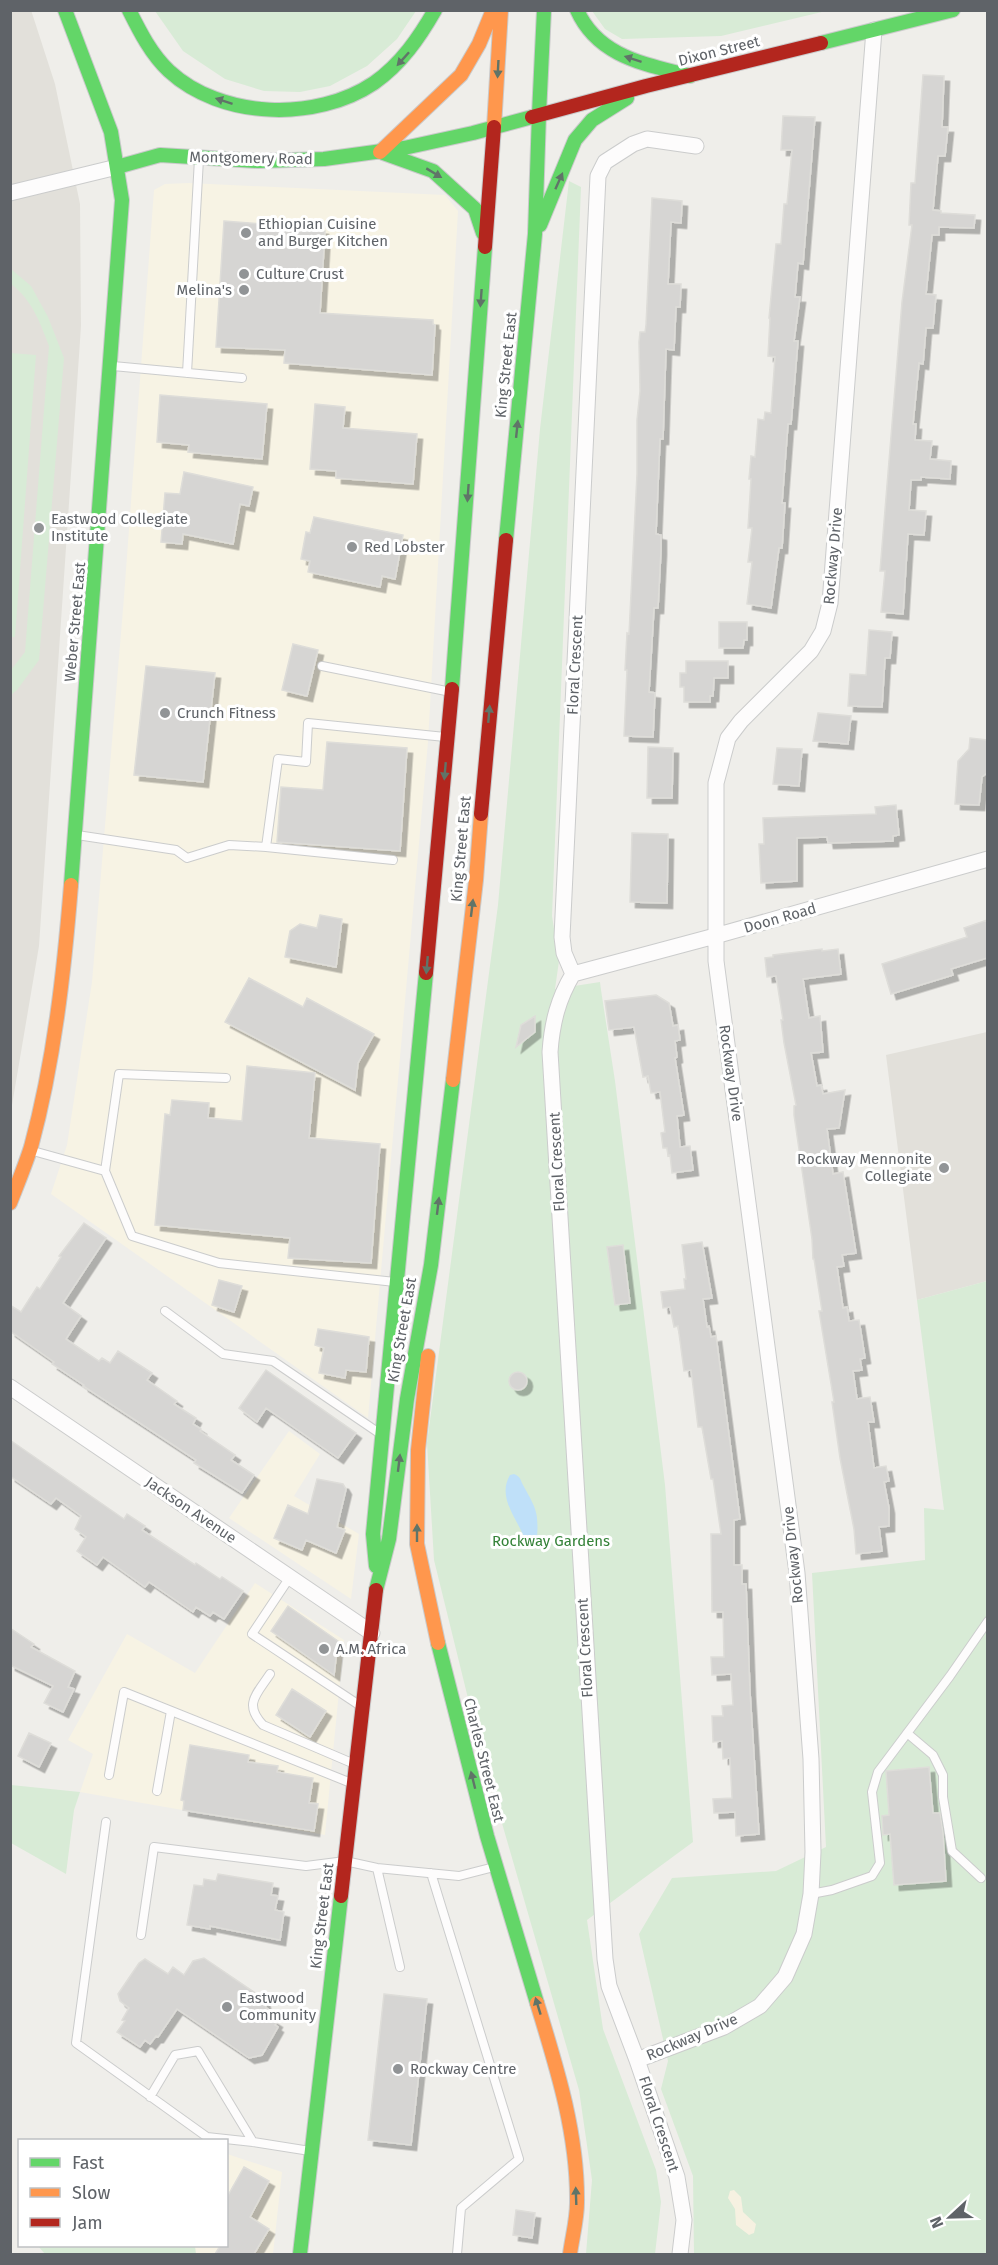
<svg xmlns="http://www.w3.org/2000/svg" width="998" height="2265" viewBox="0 0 998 2265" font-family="'Fira Sans',sans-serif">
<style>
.commercial{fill:#f7f3e4}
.education{fill:#e2e0da}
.green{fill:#d8ebd6}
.sand{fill:#f6f1e1}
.water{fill:#bfe0f9}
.building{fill:#d6d5d3;stroke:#deddd9;stroke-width:1.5;filter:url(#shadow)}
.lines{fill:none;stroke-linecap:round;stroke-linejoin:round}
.lane-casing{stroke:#cbcccc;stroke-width:10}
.street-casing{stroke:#cbcccc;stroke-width:17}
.fast-casing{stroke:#cacacb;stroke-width:16}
.slow-casing{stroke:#cacacb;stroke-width:16}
.jam-casing{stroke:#cacacb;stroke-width:16}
.lane{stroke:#fdfcfc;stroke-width:8}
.street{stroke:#fdfcfc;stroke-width:15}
.fast{stroke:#63d668;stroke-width:14}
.slow{stroke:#ff974d;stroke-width:14}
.jam{stroke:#b3261e;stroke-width:14}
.oneway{fill:#607468}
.poi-dot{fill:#919496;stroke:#fff;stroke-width:2}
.labels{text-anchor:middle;stroke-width:6;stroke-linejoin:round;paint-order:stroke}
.street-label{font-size:15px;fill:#5f6368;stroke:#fff}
.poi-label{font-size:15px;fill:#5f6368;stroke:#fff;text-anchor:start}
.park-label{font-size:15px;fill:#348238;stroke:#fff}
</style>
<defs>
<filter id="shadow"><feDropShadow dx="5.5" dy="5.5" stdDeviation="0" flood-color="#0004"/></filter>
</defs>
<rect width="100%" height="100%" fill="#efeeea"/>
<path class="commercial" d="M189,183l256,12 13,16 -30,531 -60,676 -317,-224 16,-49 25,-163 32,-385 30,-407 11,-6z
M289,1431l31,23 -26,42 65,38 -8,65 -122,-81z
M255,1583l89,57 -19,195 -245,-43 13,-38 -25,-14 59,-106 68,39z
M227,2154l55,18 -9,82h-94v-8h47z"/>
<path class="education" d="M31,10l24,74 25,120 1,122 -42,620 -28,165 -1,-1100z
M987,1032v249l-70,19 -31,-245z"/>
<path class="green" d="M155,11v-1l261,1 -19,28 -30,27 -37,20 -30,6 -36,-1 -39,-12 -42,-28z
M592,11h234l-105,25 -99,3 -17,-10z
M569,181l12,6 -29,729 7,45 -4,28 45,-7 1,8 14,91 50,404 28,357 -106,78 16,109 53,141 5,32 -6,52h-69l6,-74 -13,-90 -99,-343 -46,-187 -7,-117 71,-538 42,-476z
M11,269l20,17 17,31 16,41 -25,302 -22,30 -6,5v-25l14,-18 24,-306c-9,-24 -17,-46 -38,-62z
M10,353l26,2 -21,282h-5z
M987,1281v973h-293l-1,-78 -32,-87 7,-28 -29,-127 33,-56 104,-7 50,-24 -14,-274 113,-13 -1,-52 20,2 -27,-210z
M11,1785l69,7 -6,18 -8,64 -55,-31z
M38,2246h157l1,8h-151z"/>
<path class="sand" d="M734,2190l7,7 2,15 13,12 -2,9 -5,2 -13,-10 -1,-16 -7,-11 2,-7z"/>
<path class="water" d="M514,1474c7,3 6,5 9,11 12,22 16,26 14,52l-8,3 -5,-3c-8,-20 -27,-40 -14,-62z"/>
<path class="building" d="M923,75l21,1 -2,51h6l-3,29h-7l-5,54 8,1v2l34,2 -1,13 -35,-1v8h-7l-6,59 10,1 -3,33h-7l-3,36 -4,-1 -6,61h3l-1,16 17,1 -2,18 21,2 -1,18 -29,-2v3h-10l-2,30 17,1 -2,24 -16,-1 -5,80 -22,-2 4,-41h-5l22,-269 10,-77h-3l2,-42h4z
M783,116l32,1 -12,147 -5,-1 -3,34h5l-6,44h4l-7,83h-3l-6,79h3l-3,45h-3l-8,60 -24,-4 5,-42h-4l4,-34h-4l3,-49h-2l2,-23 4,1 3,-38 6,1 1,-8 6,1 4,-56 -7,-1 2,-38h-1l7,-74h5l3,-40h3l5,-54h-11z
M652,198l30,3 -1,22 -10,-1 -3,62h13l-1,23h-4l-2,43 -8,-1 -3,90h-3l-4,95 5,1v15l-3,58h-4l-5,84 6,1 -2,44 -29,-1 3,-66h-2l2,-37 2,1 8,-160v-54l3,-29 -1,-49 1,-10h5l1,-7z
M224,221l99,8v2h2l-5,82 113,7v4l2,1 -3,50 -148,-12 1,-13 -69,-3z
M160,395l107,9 -5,55 -74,-7 1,-7 -32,-3z
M315,404l30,3 -2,21 74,6 -4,50 -77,-6v-7l-26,-2z
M184,472l69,15 -4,19 -9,-2 -7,40 -50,-10 -1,10 -21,-2 4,-49 15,1z
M314,517l89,18 -8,44 -13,-3 -2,11 -72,-15 2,-11 -9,-2 5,-27 4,1z
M719,622h28v18h-3l-1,8h-24z
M869,630l23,2 -2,26h-5l-3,49 -34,-1 2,-32 16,1z
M293,644l25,6 -11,46 -25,-6z
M686,661h42v17h-14l-1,18h-3v6h-26v-15h-4v-14h6z
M146,666l69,7 -12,109 -69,-7z
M818,713l33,3 -3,28 -35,-3z
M970,738l17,2v33l-5,4 -3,28 -24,-1 3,-43 11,-12z
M327,742l80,6 -7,103 -123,-9 4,-55 42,3z
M648,747l25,1 -1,50h-25z
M777,748l25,1 -3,37 -26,-2z
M896,805l3,30 -6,1v5l-65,2 -1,-6 -30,1v43l-36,2 -2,-39h5l-1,-26 113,-4 -1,-7z
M632,833l36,1 -1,69 -37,-1z
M320,915l22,4 -6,48 -51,-10 5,-26 10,-7 17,4z
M987,920v38l-36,11 2,6 -62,19 -9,-30 85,-27 -3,-9z
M822,949v2l16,-2 3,25 -38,5 6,39 11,-2 3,36 -12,1 6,33 4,-1 2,9 22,-4 -6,38 -12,1 6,45 10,-2 13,81 -14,2 2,11 -7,1 6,41 4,-1 2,14 10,-1 6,38 -5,1 2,11 -9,1 4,28 13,-2 4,25h-6l6,46 12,-2 3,15 -5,1 5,26v18l-10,1 3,24 -26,3 -2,-25 -14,-71 -8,-56h2l-15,-91h3l-8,-52h-1l-1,-20 -18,-124v-9l2,-1 -12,-62 -3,-23h2l-7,-44 -9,1 -2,-19 8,-1v-2z
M249,978l54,29 4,-9 67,36 -16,29 -3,27 -130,-68z
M656,995l13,8 4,23 5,-1 2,15 -5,1 2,16 -2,1 9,57 -7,1 3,31 10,-1 3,24 -21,3 -2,-18 -2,1 -1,-8h-4l-2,-15 4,-1 -5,-40 -9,1 -3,-17 -5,1 -9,-50 -25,3 -4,-29z
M535,1016v16l-19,15 5,-22z
M247,1066l68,7 -6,65 71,6 -9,119 -83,-5 2,-20 -135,-13 10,-111 5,1 2,-15 37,3 -1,15 34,3z
M84,1223l22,15 -43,65 18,13 -15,23 33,22 3,-3 8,5 8,-12 34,22 -5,7 30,21 -3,3 22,14 -3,6 8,5 -1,2 35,24 -4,5 23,15 -12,18 -48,-30 2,-3 -41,-27 -72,-47 1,-1 -32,-21 2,-2 -44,-31v-26l11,7 16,-25 3,2 21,-32 -2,-1z
M702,1242l10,56 -9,1 4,28 2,-1 2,11 5,-1 24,183 -6,1v45h8v19h4l4,108 9,142 -23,2 -1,-24 -21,1 -1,-14 19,-1 -2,-40 -7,1 -1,-18 -9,1 -1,-26h11l-1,-10 11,-1 -2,-31 -19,1 -1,-18h13l-1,-45h-11l-1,-78h10l-8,-55h-2l-9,-52h-4l-7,-57 -7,1 -6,-45 -4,1 -4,-20 -7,1 -2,-16 24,-3 -1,-10h2l-4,-34z
M623,1245l7,58 -15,2 -8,-58z
M219,1280l23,6 -8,26 -22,-7z
M318,1329l51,8 -3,35 -20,-2 -1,8 -26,-5 5,-25 -9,-3z
M266,1370l90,63 -18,25 -72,-50 -9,14 -18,-14z
M509 1381a9 9 0 1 1 18 0a9 9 0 1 1-18 0Z
M10,1440l114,79 3,-5 18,12 -3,4 53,35 1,-2 24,16 2,-2 21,14 -19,28 -11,-7 -3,4 -14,-9 -3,5 -44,-30 -4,5 -42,-30 -6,8 -20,-14 9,-14 -11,-8 6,-13 -25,-18 -5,6 -41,-28z
M317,1479l26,5 3,5 -9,38 8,3 -9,23 -30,-13 -4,10 -28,-12 14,-33 20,9z
M288,1606l50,35 -4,34 -63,-44z
M10,1628l24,16 -3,3 44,24 -7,16 6,2 -11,23 -19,-9 9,-17 -43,-21z
M292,1689l34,22 -16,26 -34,-22z
M29,1733l22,10 -12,24 -21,-11z
M190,1745l59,10 -1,7 30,4 -1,6 36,6 -4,25 9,1 -4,27 -131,-21 1,-9 -3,-1z
M929,1767l4,46h7l3,20 3,48 -52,4 -4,-51 -7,1 -1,-19 7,-1 -3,-44z
M218,1874l55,9 -2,12 7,1 -3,14 9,2 -4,28 -70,-14v3l-23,-4 7,-40 9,1 1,-7 12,2z
M204,1958l60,41 2,9 5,3 -4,5 10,6 -2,3 3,2 -16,28 -13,3 -72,-49 -19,28 -2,-1 -6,8 -5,-4 -5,7 -23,-15 8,-11 -3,-1 7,-12 -9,-7 -2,-7 21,-31 6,-4 23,15 5,-7 11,8 9,-14z
M384,1994l43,5 -16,146 -43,-5z
M244,2167l25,14 -19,36 19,12 -15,25h-39l5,-8h6v-47z
M516,2210l19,3 -3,25 -19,-3z"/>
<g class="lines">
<defs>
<path id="lane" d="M113,366l129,12
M187,373l12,-214
M322,666l129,26
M77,835l99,15 11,8 42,-13 37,2 127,13
M266,847l12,-88 28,3 2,-39 137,14
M33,1151l72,20 27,65 87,27 176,19
M105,1171l14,-97 107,4
M165,1311l58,43 50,7 106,72
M290,1577l-38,57 107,71
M270,1674c-13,20 -27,30 -7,51l89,38
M907,1733l26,22 10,20v22l9,54 29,27
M109,1775l15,-83 227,91
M157,1791l14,-80
M106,1822l-30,221 131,94 46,5 57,9
M377,1868l23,99
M431,1873l88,286 -58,49 -4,46
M811,1894l21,-4 40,-14 8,-13 -8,-71 6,-20 72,-96 38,-55
M141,1935l13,-88 152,19 39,-5 32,7 82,8 35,-9
M150,2097l25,-42 23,-4 55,91"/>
<path id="street" d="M10,193l107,-26
M573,974c-15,25 -21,49 -23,78l55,907 4,27 28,74 40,117 7,43 -4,34
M573,974l-9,-21 -2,-16 36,-761 7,-14 28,-18 14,-5 49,7
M573,974l142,-38 273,-77
M10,1387l362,246
M637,2060l87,-33 36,-21 25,-29 19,-43 7,-40 2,-42 -2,-93 -14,-186 -81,-612v-178l12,-45 13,-17 70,-70 12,-20 7,-28 44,-573"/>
<path id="fast" d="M65,10l46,122 11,68 -51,685
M129,10c11,22 22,44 40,61 52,48 147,51 205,12 27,-19 45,-45 61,-73
M577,10c21,47 68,54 113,66
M821,43l132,-33
M539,114l5,-104
M383,153l50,18 42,38 8,24
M117,167l43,-12 98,6 66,-2 80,-11 69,-15 59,-16
M540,225l35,-85 17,-20 35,-22
M506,540l29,-306 4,-120
M452,689l33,-442
M376,1566l-3,-32 53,-561
M376,1590l13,-51 18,-140 24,-134 22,-185
M438,1643l49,193 50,167
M300,2254l41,-358"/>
<path id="slow" d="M494,127l7,-117
M380,152l81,-77 18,-31 14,-34
M453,1080l23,-200 5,-66
M10,1203c7,-18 15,-37 21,-56 23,-85 33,-174 40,-262
M428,1356l-10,94 -1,94 21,99
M537,2003c20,65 41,132 40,200 0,17 -5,35 -7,51"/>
<path id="jam" d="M532,117l114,-31 175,-43
M485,247l9,-120
M481,814l25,-274
M426,973l26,-284
M341,1896l35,-306"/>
</defs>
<use href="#lane" class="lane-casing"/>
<use href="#street" class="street-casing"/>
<use href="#fast" class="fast-casing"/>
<use href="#slow" class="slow-casing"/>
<use href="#jam" class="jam-casing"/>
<use href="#lane" class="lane"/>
<use href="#street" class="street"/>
<use href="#fast" class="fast"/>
<use href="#slow" class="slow"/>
<use href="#jam" class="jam"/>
</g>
<defs><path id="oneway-solid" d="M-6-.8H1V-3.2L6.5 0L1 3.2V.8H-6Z" transform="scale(1.5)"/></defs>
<g class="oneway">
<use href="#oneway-solid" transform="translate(403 59) rotate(132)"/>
<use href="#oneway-solid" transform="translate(633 59) rotate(-162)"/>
<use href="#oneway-solid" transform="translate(498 69) rotate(93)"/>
<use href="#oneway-solid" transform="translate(224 101) rotate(-162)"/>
<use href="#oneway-solid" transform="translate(434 173) rotate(31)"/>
<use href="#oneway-solid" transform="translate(559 181) rotate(-66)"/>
<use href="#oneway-solid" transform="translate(481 298) rotate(94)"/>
<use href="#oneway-solid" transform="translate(517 429) rotate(-84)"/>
<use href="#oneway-solid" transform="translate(468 493) rotate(94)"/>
<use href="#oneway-solid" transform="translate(489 714) rotate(-85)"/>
<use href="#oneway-solid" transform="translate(445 771) rotate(95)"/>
<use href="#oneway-solid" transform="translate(472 908) rotate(-83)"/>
<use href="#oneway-solid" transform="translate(427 965) rotate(95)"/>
<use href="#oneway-solid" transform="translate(438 1206) rotate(-83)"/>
<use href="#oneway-solid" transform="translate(399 1463) rotate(-83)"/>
<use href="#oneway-solid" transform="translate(417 1533) rotate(-90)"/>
<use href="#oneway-solid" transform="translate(473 1780) rotate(-104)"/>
<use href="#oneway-solid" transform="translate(538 2006) rotate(-107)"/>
<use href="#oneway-solid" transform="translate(576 2196) rotate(-92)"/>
</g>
<g class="poi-dot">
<circle cx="246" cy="233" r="6"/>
<circle cx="244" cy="274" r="6"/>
<circle cx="244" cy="290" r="6"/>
<circle cx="39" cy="528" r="6"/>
<circle cx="352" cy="547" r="6"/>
<circle cx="165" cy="713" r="6"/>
<circle cx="944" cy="1168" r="6"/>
<circle cx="324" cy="1649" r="6"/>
<circle cx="227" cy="2007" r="6"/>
<circle cx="398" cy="2069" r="6"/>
</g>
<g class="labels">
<g class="street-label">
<text transform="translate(719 51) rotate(-14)" y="5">Dixon Street</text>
<text transform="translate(251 158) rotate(1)" y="5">Montgomery Road</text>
<text transform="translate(506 365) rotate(-84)" y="5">King Street East</text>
<text transform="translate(833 556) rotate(-85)" y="5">Rockway Drive</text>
<text transform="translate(75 622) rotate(-85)" y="5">Weber Street East</text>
<text transform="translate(575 665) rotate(-87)" y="5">Floral Crescent</text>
<text transform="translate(461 849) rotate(-85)" y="5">King Street East</text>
<text transform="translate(780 918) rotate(-16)" y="5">Doon Road</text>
<text transform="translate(731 1073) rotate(82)" y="5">Rockway Drive</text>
<text transform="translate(557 1162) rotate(-93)" y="5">Floral Crescent</text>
<text transform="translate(402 1330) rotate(-80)" y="5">King Street East</text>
<text transform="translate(191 1510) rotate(34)" y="5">Jackson Avenue</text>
<text transform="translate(793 1555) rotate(-96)" y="5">Rockway Drive</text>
<text transform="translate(585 1648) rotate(-93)" y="5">Floral Crescent</text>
<text transform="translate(484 1760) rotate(76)" y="5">Charles Street East</text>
<text transform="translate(322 1916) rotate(-83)" y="5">King Street East</text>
<text transform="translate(692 2037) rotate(-23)" y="5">Rockway Drive</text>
<text transform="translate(659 2124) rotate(72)" y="5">Floral Crescent</text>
</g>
<g class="poi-label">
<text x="258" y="229">Ethiopian Cuisine<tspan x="258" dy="17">and Burger Kitchen</tspan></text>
<text x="256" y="279">Culture Crust</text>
<text x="232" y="295" text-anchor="end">Melina's</text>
<text x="51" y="524">Eastwood Collegiate<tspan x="51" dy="17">Institute</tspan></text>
<text x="364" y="552">Red Lobster</text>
<text x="177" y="718">Crunch Fitness</text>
<text x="932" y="1164" text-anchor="end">Rockway Mennonite<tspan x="932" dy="17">Collegiate</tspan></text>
<text x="336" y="1654">A.M. Africa</text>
<text x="239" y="2003">Eastwood<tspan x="239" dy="17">Community</tspan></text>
<text x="410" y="2074">Rockway Centre</text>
</g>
<g class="park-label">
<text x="551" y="1546">Rockway Gardens</text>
</g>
</g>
<rect width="998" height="2265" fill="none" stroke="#5f6368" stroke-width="24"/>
<rect x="18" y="2139" width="210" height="108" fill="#ffffff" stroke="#bfc1c3" stroke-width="1.5"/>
<rect x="30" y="2158" width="30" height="9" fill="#63d668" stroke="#bfc1c3" stroke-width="1.5"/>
<text x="72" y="2169" font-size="18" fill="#5f6368">Fast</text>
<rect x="30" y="2188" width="30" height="9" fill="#ff974d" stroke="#bfc1c3" stroke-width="1.5"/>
<text x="72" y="2199" font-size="18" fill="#5f6368">Slow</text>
<rect x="30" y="2218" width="30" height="9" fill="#b3261e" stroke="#bfc1c3" stroke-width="1.5"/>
<text x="72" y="2229" font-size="18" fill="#5f6368">Jam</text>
<g transform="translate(950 2217) rotate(248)" stroke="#ffffff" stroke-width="4.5" paint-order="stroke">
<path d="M0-4.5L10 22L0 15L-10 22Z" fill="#5f6368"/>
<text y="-9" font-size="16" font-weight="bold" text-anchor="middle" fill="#5f6368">N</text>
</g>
</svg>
